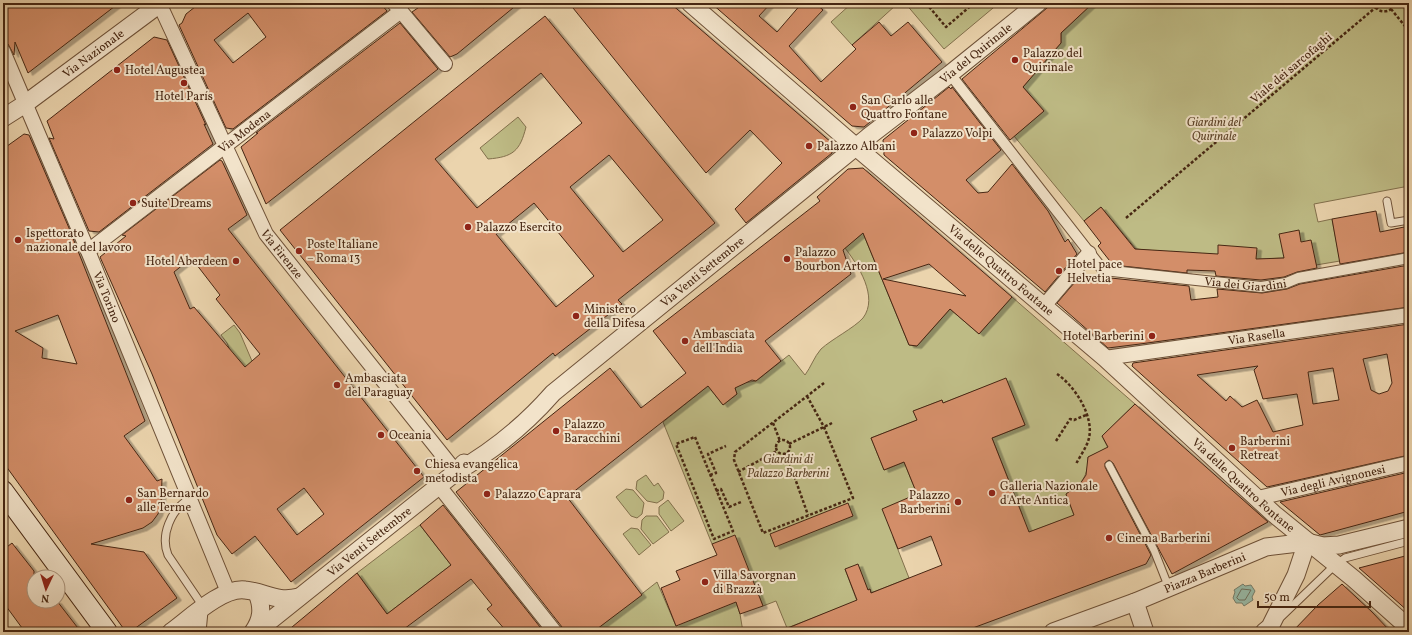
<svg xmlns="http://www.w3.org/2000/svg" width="1412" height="635" viewBox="0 0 1412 635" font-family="Vollkorn,serif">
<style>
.green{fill:#bebb85;stroke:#82704c}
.water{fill:#99b9a5;stroke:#787e6a}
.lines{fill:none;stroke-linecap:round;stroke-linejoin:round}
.shore{stroke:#70705c;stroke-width:1}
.building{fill:#d38e69;stroke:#462612;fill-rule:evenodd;filter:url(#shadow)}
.service-casing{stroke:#6f5239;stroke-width:9}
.pedestrian-casing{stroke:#6f5239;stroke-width:12}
.minor-casing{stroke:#6f5239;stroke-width:16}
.tertiary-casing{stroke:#6f5239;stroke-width:19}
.secondary-casing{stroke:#462612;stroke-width:22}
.path{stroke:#462612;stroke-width:2.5;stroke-dasharray:3 2;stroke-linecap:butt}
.service{stroke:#f2e3ca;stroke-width:7}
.pedestrian{stroke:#f2e3ca;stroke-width:10}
.minor{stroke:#f2e3ca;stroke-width:14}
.tertiary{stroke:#f2e3ca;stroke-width:17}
.secondary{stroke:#f2e3ca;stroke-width:20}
.poi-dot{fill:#8f2418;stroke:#f2e3ca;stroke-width:1.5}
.labels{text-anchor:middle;stroke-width:4;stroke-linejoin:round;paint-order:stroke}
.street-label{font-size:12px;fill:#462612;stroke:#f2e3ca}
.poi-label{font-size:12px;fill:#462612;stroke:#f2e3ca;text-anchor:start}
.park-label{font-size:12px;font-style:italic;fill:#5e4429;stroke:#f2e3ca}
</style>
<defs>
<filter id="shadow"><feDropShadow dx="4.5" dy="2.5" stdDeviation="0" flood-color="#0004"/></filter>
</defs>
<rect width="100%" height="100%" fill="#ebd4ad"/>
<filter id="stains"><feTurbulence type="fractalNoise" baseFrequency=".005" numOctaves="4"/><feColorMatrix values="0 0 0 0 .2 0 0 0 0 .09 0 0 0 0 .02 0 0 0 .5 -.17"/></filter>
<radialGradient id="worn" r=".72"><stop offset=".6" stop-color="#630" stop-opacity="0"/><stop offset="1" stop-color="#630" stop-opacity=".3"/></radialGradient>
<path class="green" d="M852,3h43l1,2 -44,40 -21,-23z
M905,3h94l-55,46z
M1093,3h316v183l-95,18 4,18 14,-3 8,42 -24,4 -3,-13 -31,6 -35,2 -111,-11 -35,-42 -17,14 -70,-85 30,-25 -21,-24 38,-44v-10z
M518,117l8,10c-6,24 -13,30 -38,32l-8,-11z
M863,233l46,112 8,1 33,-37 29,25 33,-37 123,107 -33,32 11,22 -11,6 -5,-11 -9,4c1,17 -7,30 -22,37l9,24 -13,2 -38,14 -2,-20 -30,-76 33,-13 -19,-46 -63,24 -1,-3 -28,11 3,9 -46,18 13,32 20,-8 13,32 -24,43 16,41 -38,15 -1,-4 -2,1 -23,-21 12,32 -70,27 -11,-27 -13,5 -5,-13 -22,9 4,12 3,18h-150l64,-50 19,44 75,-49 -39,-33 -49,-122 61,-49 -13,17 12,15 14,-11 -2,-4 1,-6 20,-3 33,-26 16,20c6,-8 9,-18 16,-26 11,-10 33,-21 42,-31 16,-21 -5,-53 -18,-70z
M234,325l6,8 15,35 -15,6 -13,-31 -6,-8z
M646,475l8,11 4,-3 6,9 -1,7 -6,4 -10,-2 -11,-12 1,-8z
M626,489l7,1 11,13 -2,11 -5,4 -6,-2 -15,-19z
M668,500l16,21 -13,10 -12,-17v-7z
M646,516h11l12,16 -16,12 -12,-15 1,-9z
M420,525l31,40 -64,49 -30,-41z
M631,528l7,1 13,16 -12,10 -16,-21z"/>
<path class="water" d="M1243,584l2,2 6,-1 4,6 -3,6 1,3 -9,6 -2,-3h-6l-3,-5 2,-6 -1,-2z"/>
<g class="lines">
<path class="shore" d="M1242,589l9,1 -6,10h-6l-2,-2z"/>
</g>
<path class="building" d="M3,3h116l-91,70 -13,-31 -1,13 -6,-11 -5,-1z
M200,3h180l7,8 -154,118 -7,-1 -47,-103 3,-2 4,-9zM248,13l18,24 -33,26 -19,-23z
M425,3h54l4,5 6,-5h30l-62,51 -7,3 -38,-45z
M569,3h101l162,140v10l-86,70 -11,-14 47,-46 -32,-33 -44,43z
M711,3h60l-12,13 18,16 25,-29h13l8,7 -34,36 32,36 35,-33 -4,-4 27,-23 12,14 17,-14 34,40 -78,65 -12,-1z
M1053,3h40l-32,30v10l-38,44 21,24 -34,29 -48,-61z
M545,16l170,207 -97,77 4,4 -67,52 -2,-3 -106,87 -167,-210zM541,73l41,50 -105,85 -42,-49zM609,155l54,65 -40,32 -53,-65zM534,203l60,73 -38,31 -60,-73z
M400,23l38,46 -172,135 -25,-57 17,-14h-2z
M154,37l13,3 39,85 -2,-1 9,20 -114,88 -10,-1 -40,-93 5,1 -7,-18z
M949,87l2,2 1,-2 49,63 -35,30 12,13 10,-1 24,-28 36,47 17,31 3,-3 9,15 -32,38 -161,-137 -1,-15z
M24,134l5,1 40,93 76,193 -21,15 33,45 5,-2 -1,25 -3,10 -6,8 -9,6 -52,16 53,8 33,46 -47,34h-4l-123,-170v-313zM58,315l19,49 -35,-6 1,-10 -28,-17z
M220,160l2,1 25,54 -19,14 196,248 -133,105 -36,-46 -23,18 -15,-19 -65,-161 -52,-117 26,-21 -4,-1zM193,260l27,35 -4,4 44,55 -15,13 -51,-60 -4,2 -16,-37 10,-8zM304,488l20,26 -27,21 -20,-26z
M863,168l149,129 -33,37 -29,-25 -33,37 -8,-1 -46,-112 -20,17 8,24 -86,67 16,20 -25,20 -4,-1 -17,8 2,6 -14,11 -15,-19 -141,111 75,98 -49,37h-30l-1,-5 -106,-135 154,-124 31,40 45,-35 -33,-42 167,-130 -3,-4 31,-28zM929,264l37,32 -83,-17z
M1101,207l34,42 83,5v-9l39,3 -1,11 28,-1 -5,-24 20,-4 2,12 10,-2 6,28 -20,4 -13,5 -23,3 -45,-4 -1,-5 -28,-1v3l-74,-8 -15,-19 3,-3 -17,-22z
M1376,211l4,21 29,-6v26l-69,12 -8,-45z
M1409,265v42l-269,37 -32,4 -51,-45 24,-28 108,11 2,14 27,-3 -1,-8 45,4 25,-4 13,-5z
M1409,324v131l-142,32 -135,-121 1,-3zM1387,354l5,29 -4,8 -9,3 -8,-4 -8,-31zM1258,366l-4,4 9,29 34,-5 6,31 -30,7 -16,-32 -15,7 -12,-11 -4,5 -29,-26zM1333,368l6,32 -26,4 -5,-32z
M1006,378l19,47 -33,13 37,94 45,-17 -8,-21 14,-10 6,-9 2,-18 20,-10 -6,-11 33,-32 133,118 -96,52 -59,-111 -4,-3 -4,3v4l46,88 -5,9 -184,68h-184l79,-32 -12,-31 13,-5 10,26 2,-1 1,4 71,-28 -11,-29 -33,13 -16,-40 35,-15 -13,-32 -20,8 -13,-32 46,-18 -4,-9 29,-11 1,3z
M1409,472v39l-89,24 -40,-33z
M848,503l5,13 -78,31 -5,-13z
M443,505l101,127h-37l-20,-23 5,-4 -21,-26 -71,53h-114l71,-59 30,41 64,-49 -31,-40z
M735,535l28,71 -23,8 -4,-12 -60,24 -15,-38 19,-8 -4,-9 41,-16 -5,-11z
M12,543l22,28v30h23l24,31h-56l-22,-30v-52z
M1409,555v57l-50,-44z
M1342,584l30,28 19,20h-99l26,-27z"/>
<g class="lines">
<defs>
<path id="service" d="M1387,201l4,22 18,-3
M1109,465l45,85 15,38
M189,499c-18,11 -29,36 -21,56l36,53
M1282,616l53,-51 10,-7 64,-17"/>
<g id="pedestrian">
<path id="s1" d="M950,74l153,196 158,17 25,-4 12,-5 111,-20"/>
</g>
<g id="minor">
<path id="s2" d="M159,3l107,231 190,238"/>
<path d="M394,3l51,61"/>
<path id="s3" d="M3,51l85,200 140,341"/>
<path id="s4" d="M88,251l313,-240"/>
<path d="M1044,306l45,-53"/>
<path id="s5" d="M1105,358l304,-43"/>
<path d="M439,486l116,146"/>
<path id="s6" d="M1258,498l151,-35"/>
</g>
<g id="tertiary">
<path id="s7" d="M690,3l166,144 249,211 169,156 80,65 55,49"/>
<path id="s8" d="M3,118l22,-14 136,-101"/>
<path id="s9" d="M456,472c37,-21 69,-47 97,-79l315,-256 82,-63 88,-71"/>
<path d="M1135,602l10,30"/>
<path d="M171,632c18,-13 51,-45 74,-42 21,2 31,13 54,7"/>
<path d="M197,632l2,-21"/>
<path d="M253,632c9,-13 10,-24 4,-39"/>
<path id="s10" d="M256,632l200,-160 8,-9"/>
<path id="s11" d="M1053,632l82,-30 131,-55 41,-5 16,4 16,-1 70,-17"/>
<path d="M1264,632l6,-5 26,-52 11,-33"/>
</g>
<path id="secondary" d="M3,491l104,141"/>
</defs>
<use href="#service" class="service-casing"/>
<use href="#pedestrian" class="pedestrian-casing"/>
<use href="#minor" class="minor-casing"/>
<use href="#tertiary" class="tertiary-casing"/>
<use href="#secondary" class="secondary-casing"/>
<path class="path" d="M926,3l20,24 28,-24
M1373,3l5,7c8,3 14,1 17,-7
M1391,9l18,22
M1126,218l249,-210
M1057,374c18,12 37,42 32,64 -2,9 -9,18 -13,26
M807,396l17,31 29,71 -90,35 -29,-73 1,-8 89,-69
M773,423l7,18
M695,437l38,94 -19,8 -38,-95z
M776 447a7 7 0 1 1 14 0a7 7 0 1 1-14 0Z
M1056,441l14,-22 4,1 12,-5
M789,444l43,-21
M786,453l22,62
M738,472l39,-21
M710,475l6,-2 -8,-19 18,-8
M716,491l5,-2 8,18 12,-5"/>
<use href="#service" class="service"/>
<use href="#pedestrian" class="pedestrian"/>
<use href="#minor" class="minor"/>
<use href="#tertiary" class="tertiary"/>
<use href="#secondary" class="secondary"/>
</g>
<g class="poi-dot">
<circle cx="1015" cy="60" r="4"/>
<circle cx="117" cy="70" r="4"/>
<circle cx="184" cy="83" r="4"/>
<circle cx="853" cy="107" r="4"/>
<circle cx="914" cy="133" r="4"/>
<circle cx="809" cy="146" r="4"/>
<circle cx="133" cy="203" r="4"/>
<circle cx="468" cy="227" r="4"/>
<circle cx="18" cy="240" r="4"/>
<circle cx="299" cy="251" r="4"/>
<circle cx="787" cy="259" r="4"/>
<circle cx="236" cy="261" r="4"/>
<circle cx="1059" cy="271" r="4"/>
<circle cx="576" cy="316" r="4"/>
<circle cx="1152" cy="336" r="4"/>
<circle cx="685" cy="341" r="4"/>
<circle cx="337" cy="385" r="4"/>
<circle cx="556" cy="431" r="4"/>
<circle cx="381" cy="435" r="4"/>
<circle cx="1232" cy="448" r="4"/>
<circle cx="417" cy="471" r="4"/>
<circle cx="992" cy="493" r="4"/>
<circle cx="487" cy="494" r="4"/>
<circle cx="129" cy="500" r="4"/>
<circle cx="958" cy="502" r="4"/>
<circle cx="1109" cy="538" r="4"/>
<circle cx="705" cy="582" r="4"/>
</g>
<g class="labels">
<g class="street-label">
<text dy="4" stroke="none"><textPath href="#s8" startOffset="111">Via Nazionale</textPath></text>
<text dy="4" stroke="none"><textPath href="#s9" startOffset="668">Via del Quirinale</textPath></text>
<text transform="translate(1291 68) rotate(-40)" y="4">Viale dei sarcofaghi</text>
<text dy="4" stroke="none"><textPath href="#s4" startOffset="197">Via Modena</textPath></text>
<text dy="4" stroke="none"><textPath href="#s2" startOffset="280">Via Firenze</textPath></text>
<text dy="4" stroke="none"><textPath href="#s7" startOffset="410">Via delle Quattro Fontane</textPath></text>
<text dy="4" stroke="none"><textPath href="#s9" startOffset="318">Via Venti Settembre</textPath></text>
<text dy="4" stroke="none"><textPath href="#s1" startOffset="392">Via dei Giardini</textPath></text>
<text dy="4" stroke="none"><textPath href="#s3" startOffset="267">Via Torino</textPath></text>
<text dy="4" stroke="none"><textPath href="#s5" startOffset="153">Via Rasella</textPath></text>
<text dy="4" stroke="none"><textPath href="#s6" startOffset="77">Via degli Avignonesi</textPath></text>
<text dy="4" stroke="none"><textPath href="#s7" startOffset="734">Via delle Quattro Fontane</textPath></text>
<text dy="4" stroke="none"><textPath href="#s10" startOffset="145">Via Venti Settembre</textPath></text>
<text dy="4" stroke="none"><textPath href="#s11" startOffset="163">Piazza Barberini</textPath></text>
</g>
<g class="poi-label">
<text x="1023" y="57">Palazzo del<tspan x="1023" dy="14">Quirinale</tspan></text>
<text x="125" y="74">Hotel Augustea</text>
<text x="184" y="100" text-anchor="middle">Hotel París</text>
<text x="861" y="104">San Carlo alle<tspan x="861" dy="14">Quattro Fontane</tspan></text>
<text x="922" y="137">Palazzo Volpi</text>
<text x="817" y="150">Palazzo Albani</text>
<text x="141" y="207">Suite Dreams</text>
<text x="476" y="231">Palazzo Esercito</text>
<text x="26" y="237">Ispettorato<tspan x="26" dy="14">nazionale del lavoro</tspan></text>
<text x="307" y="248">Poste Italiane<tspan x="307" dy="14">– Roma 13</tspan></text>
<text x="795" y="256">Palazzo<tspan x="795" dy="14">Bourbon Artom</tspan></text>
<text x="228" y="265" text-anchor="end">Hotel Aberdeen</text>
<text x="1067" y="268">Hotel pace<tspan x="1067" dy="14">Helvetia</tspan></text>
<text x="584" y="313">Ministero<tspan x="584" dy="14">della Difesa</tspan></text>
<text x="693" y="338">Ambasciata<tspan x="693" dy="14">dell'India</tspan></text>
<text x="1144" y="340" text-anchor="end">Hotel Barberini</text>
<text x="345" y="382">Ambasciata<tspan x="345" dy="14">del Paraguay</tspan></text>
<text x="564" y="428">Palazzo<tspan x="564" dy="14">Baracchini</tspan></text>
<text x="389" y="439">Oceania</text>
<text x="1240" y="445">Barberini<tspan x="1240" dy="14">Retreat</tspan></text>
<text x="425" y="468">Chiesa evangelica<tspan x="425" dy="14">metodista</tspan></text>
<text x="1000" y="490">Galleria Nazionale<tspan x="1000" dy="14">d'Arte Antica</tspan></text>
<text x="137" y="497">San Bernardo<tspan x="137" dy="14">alle Terme</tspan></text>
<text x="495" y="498">Palazzo Caprara</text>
<text x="950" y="499" text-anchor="end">Palazzo<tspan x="950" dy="14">Barberini</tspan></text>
<text x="1117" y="542">Cinema Barberini</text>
<text x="713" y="579">Villa Savorgnan<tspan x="713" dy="14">di Brazzà</tspan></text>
</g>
<g class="park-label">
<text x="1214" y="126">Giardini del<tspan x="1214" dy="14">Quirinale</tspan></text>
<text x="788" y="463">Giardini di<tspan x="788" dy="14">Palazzo Barberini</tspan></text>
</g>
</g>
<rect width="1412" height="635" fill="none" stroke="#ebd4ad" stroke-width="16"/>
<rect x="4" y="4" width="1404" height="627" fill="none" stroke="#462612" stroke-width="2"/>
<rect x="8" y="8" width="1396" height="619" fill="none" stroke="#462612"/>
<g transform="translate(46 589) rotate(184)"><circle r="19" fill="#f2e3ca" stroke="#ad9780"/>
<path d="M0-3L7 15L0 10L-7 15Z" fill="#8f2418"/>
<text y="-6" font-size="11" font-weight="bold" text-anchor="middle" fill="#462612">N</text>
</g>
<path d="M1258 601v6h112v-6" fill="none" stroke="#462612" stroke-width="2"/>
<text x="1264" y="601" font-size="12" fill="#462612" stroke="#f2e3ca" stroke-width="3" paint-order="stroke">50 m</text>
<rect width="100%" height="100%" filter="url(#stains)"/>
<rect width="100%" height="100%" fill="url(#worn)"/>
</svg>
